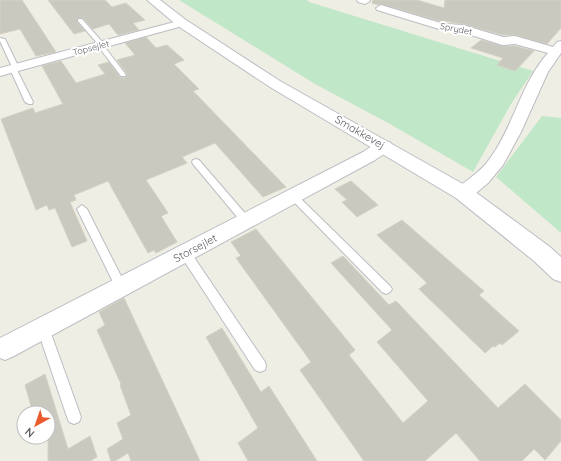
<svg xmlns="http://www.w3.org/2000/svg" width="561" height="461" viewBox="0 0 561 461" font-family="Quicksand,sans-serif">
<style>
.green{fill:#c0e7c7}
.building{fill:#cac9c0;stroke:#d4d1c2}
.lines{fill:none;stroke-linecap:round;stroke-linejoin:round}
.lane-casing{stroke:#bcbdc3;stroke-width:2}
.street-casing{stroke:#bcbdc3;stroke-width:2}
.secondary-casing{stroke:#babcc3;stroke-width:2}
.lane{fill:#fff;fill-rule:evenodd}
.street{fill:#fff;fill-rule:evenodd}
.secondary{fill:#fff;fill-rule:evenodd}
.labels{text-anchor:middle;stroke-width:4;stroke-linejoin:round;paint-order:stroke}
.far-street-label{font-size:9px;fill:#5c5f65;stroke:#fff}
.street-label{font-size:11px;fill:#5c5f65;stroke:#fff}
</style>
<rect width="100%" height="100%" fill="#efeee4"/>
<path class="green" d="M179,0h128l2,2 224,69 -22,33 -38,68 -83,-48 -75,-40z
M542,116l19,2v115l-65,-56z"/>
<path class="building" d="M0,0h22l34,52 -20,4 -16,-27 -20,5z
M48,0h57l7,7 14,-4 19,17 -12,3 6,7 -21,5 -9,-11 -16,5 -10,-11h-5l-1,4 8,9 -11,3z
M373,0h44l27,8 1,-8h116v28l-14,16 -32,-9h-12l-40,-11 -19,-3 -1,1 -62,-18 -3,1 -6,-2z
M146,37l10,11 11,-3 17,15 -10,4 25,25 -6,2 93,96 -23,10 -48,-54 -33,14 5,6 -41,17 22,33 -7,3 16,26 -21,11 -2,-3 -6,3 -40,-72 -34,14 2,5 -6,2 17,39 -15,6 -17,-39 -6,2 -2,-5 -11,5 -35,-91 32,-11 2,5 28,-9 -21,-38 19,-5 15,22 29,-9 -7,-9 11,-3 11,15 5,1 2,-4 -10,-14 18,-5 -10,-12z
M481,40l21,6h13l19,5 -19,20 -18,-6 6,-7 -32,-10z
M351,181l27,24 -21,12 -15,-15 5,-2 -12,-11z
M402,220l82,71 -5,4 40,36 -17,14 -2,-2 -5,4 -2,-1 -8,7 -66,-64 8,-6 -50,-48z
M256,229l99,121 -6,5 54,68 25,-22 -51,-59 15,-12 -61,-67 12,-7 46,49 7,-4 102,107 27,-24 36,36v21l-16,19 -11,-11 -12,12h-42l-24,-28 -31,28h-61l-64,-91 11,-8 -75,-104 5,-2 -10,-14z
M124,298l76,163h-69l-3,-8 -13,8h-4l-4,-12 16,-10 -6,-16 14,-8 -11,-30 1,-1 -24,-54 8,-5 -6,-13z
M222,328l39,64 8,-6 48,75h-69l-10,-18 20,-15 -52,-91z
M45,374l23,75 22,-13 7,21 -7,4h-42v-48h-15l-8,-28z"/>
<g class="lines">
<defs>
<path id="lane" d="M78,19h4l22,25v2l22,29 -1,1h-4l-23,-30v-2l-20,-23z
M0,38l5,1 14,29 -2,2 16,32 -1,2h-3l-4,-2 -15,-33 2,-2 -12,-26z
M196,159l3,1 50,58 2,3 -2,3h-6l-50,-60 -1,-2 1,-2z
M293,193l3,1 94,92 2,3 -2,3 -4,2 -4,-2 -92,-94 -2,-2z
M82,205l5,4 38,75 2,3 -2,3 -4,2 -4,-2 -40,-81z
M185,249l4,1 76,112 1,4 -1,4 -5,2 -5,-2 -74,-114 -1,-3 1,-3z
M43,322l4,2 2,4 32,89 -2,5 -5,2 -5,-2 -2,-5 -30,-89 2,-4z"/>
<path id="street" d="M357,0h13v1l-5,3 -7,-2z
M381,5l63,19 19,1 40,12 12,-1 38,11 4,-5 4,-1v12l-13,19 -27,60 -18,33 -15,18 -18,15 -7,2 -7,-2 -2,-5c3,-6 10,-10 15,-14 8,-6 16,-13 22,-22 23,-32 30,-74 57,-104l-33,-9 -13,1 -40,-13 -23,-3 -62,-19 -1,-2z
M182,20l4,1 2,2 -2,2 -186,51v-8z
M384,141l6,1 2,4 -2,4 -15,10 -361,196 -9,4 -5,-2v-20l363,-186 15,-10z"/>
<path id="secondary" d="M147,0h13l26,20 94,61 190,107 80,59 11,10v25l-8,-3 -19,-18 -78,-63 -186,-111 -92,-61z"/>
</defs>
<use href="#lane" class="lane-casing"/>
<use href="#street" class="street-casing"/>
<use href="#secondary" class="secondary-casing"/>
<use href="#lane" class="lane"/>
<use href="#street" class="street"/>
<use href="#secondary" class="secondary"/>
</g>
<g class="labels">
<g class="far-street-label">
<text transform="translate(456 29) rotate(11)" y="3">Sprydet</text>
<text transform="translate(91 48) rotate(-15)" y="3">Topsejlet</text>
</g>
<g class="street-label">
<text transform="translate(360 132) rotate(30)" y="4">Smakkevej</text>
<text transform="translate(195 248) rotate(-28)" y="4">Storsejlet</text>
</g>
</g>
<g transform="translate(36 425) rotate(220)"><circle r="19" fill="#ffffff" stroke="#bebfc1"/>
<path d="M0-3L7 15L0 10L-7 15Z" fill="#ec5b2d"/>
<text y="-6" font-size="11" font-weight="bold" text-anchor="middle" fill="#5c5f65">N</text>
</g>
</svg>
